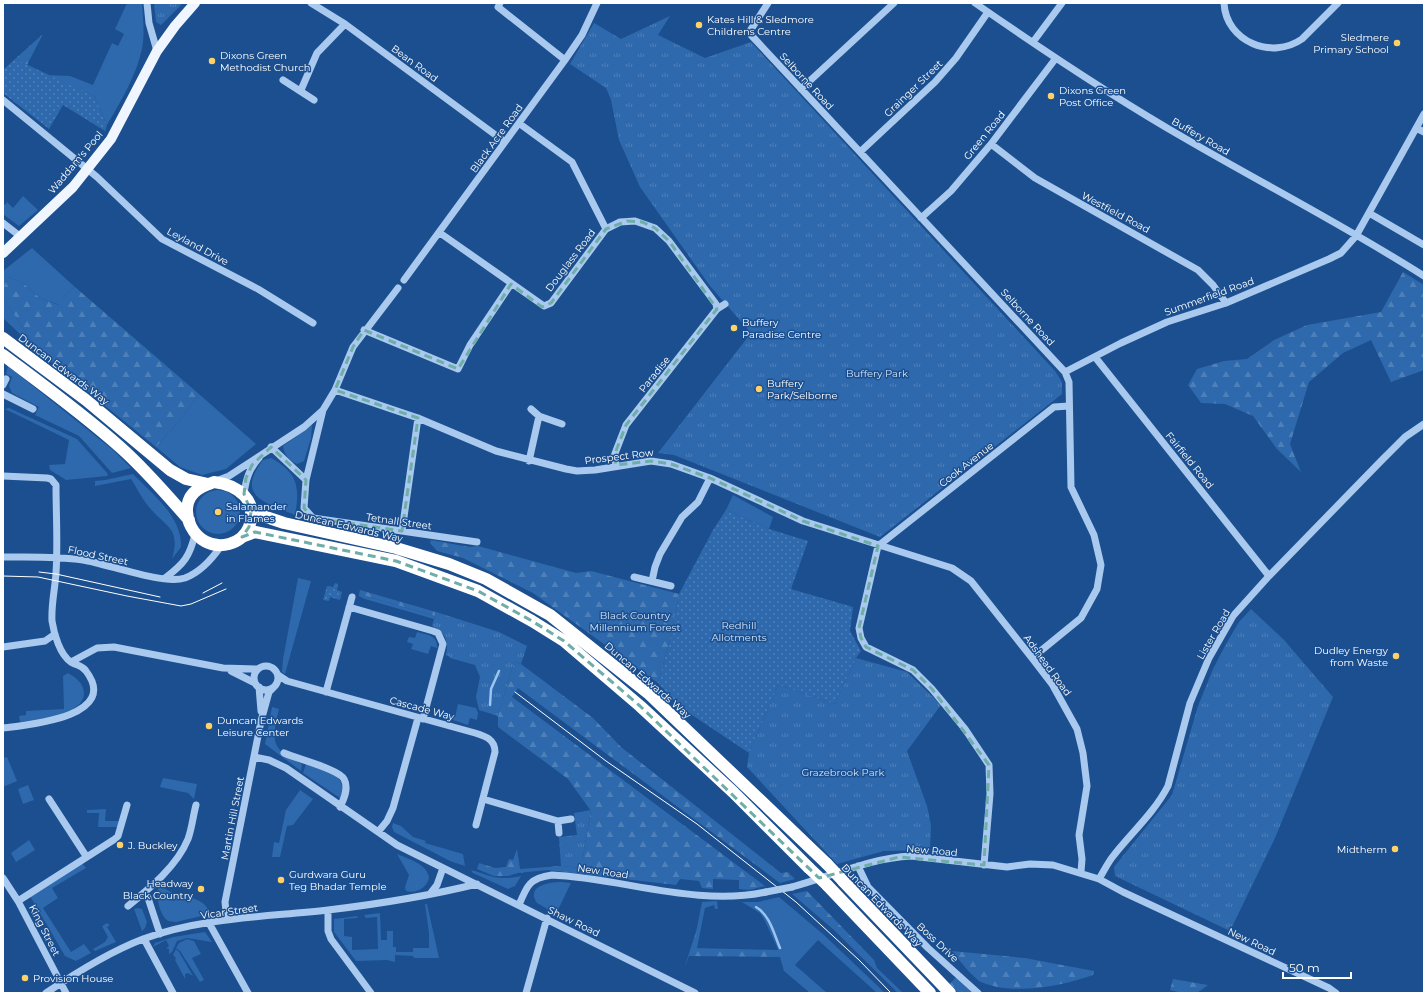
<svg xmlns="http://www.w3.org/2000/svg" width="1427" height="996" viewBox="0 0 1427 996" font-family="Montserrat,sans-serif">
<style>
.grass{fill:#2e69ad}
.forest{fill:url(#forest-firs)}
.park{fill:url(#park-tufts)}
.garden{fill:url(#garden-dots)}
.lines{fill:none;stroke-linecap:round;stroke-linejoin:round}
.stream{stroke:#9cc4f0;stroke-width:2.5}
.minor{stroke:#a9c9ee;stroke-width:7}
.major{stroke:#f0f6ff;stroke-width:10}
.highway{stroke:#fff;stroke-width:12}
.tram{stroke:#fff;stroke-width:1}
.minor-bridge{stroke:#a9c9ee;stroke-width:7}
.highway-bridge{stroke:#fff;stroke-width:12}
.marked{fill:none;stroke:#6fada8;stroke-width:3;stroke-dasharray:8 5;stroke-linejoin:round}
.poi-dot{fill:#ffd166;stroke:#1b4f8f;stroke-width:1.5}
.labels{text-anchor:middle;stroke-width:3;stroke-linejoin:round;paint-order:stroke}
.poi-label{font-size:10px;fill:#fff;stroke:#1b4f8f;text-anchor:start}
.street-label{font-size:10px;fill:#fff;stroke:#1b4f8f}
.park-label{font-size:10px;fill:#cfe3fa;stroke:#1b4f8f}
</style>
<defs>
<pattern id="forest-firs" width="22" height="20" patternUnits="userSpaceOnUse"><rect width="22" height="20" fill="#2e69ad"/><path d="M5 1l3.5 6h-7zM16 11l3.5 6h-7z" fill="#4d80b9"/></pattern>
<pattern id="park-tufts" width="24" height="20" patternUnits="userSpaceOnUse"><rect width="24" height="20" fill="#2e69ad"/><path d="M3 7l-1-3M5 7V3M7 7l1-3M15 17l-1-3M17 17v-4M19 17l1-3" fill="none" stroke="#4d80b9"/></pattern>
<pattern id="garden-dots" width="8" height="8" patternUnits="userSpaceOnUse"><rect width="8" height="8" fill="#2e69ad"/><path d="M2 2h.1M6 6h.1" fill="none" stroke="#4d80b9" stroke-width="1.8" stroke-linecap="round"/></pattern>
</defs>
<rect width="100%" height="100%" fill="#1b4f8f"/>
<path class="grass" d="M127,3h15c1,15 3,31 0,46 -6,27 -21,52 -35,76l-13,-29 -46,-21 22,1 23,9 19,-42 6,3 6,-12 -9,-5z
M23,196l15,14 -19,16 -16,-12v-11l2,2 2,-3 6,6z
M32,248l43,39 -10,8 -5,10 -20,-7 -17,-15 -14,-6 -6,10v-16z
M3,298l37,55 -37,-35z
M8,366l105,84 18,18 -19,5 -33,-37 -44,-21 4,-8 -27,-14 -3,-7 3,-9 -6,-3z
M199,394l57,50 -30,25 -24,6 -22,-8 -24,-20 23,-26z
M9,408l68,31 31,35 -1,2 -41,4 -16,-10 -1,-5 16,-1 4,-24 -64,-31z
M312,425l-1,13 -7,23 -7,3c-7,-3 -13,-9 -14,-18z
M271,458c27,15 29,29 24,57 -30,-13 -60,-18 -32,-55z
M133,474c20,21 49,42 48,73l-9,12c9,-32 -6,-31 -23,-52 -7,-8 -12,-19 -18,-28l-36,7v-5l10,-1z
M196 512a22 22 0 1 1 44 0a22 22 0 1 1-44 0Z
M733,495l40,22 -4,12 -43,-19z
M298,578l13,3 -26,93 -3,-2 1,-13z
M359,594l76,22 -1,3 -69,-20 -6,-3z
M417,632c10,3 21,3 20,16l-6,-2 -3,8 -17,-5 2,-5 -6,-2 2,-5 6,1z
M68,673c8,5 16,10 16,21 -1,21 -48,26 -64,28l-1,-6 7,-1v-4l38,-2 -1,-33z
M458,704l18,4 2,5 -1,7 -7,-2 -2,7 -30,-10v-2l17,4z
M272,707l7,2c-8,33 -8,40 23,55l-1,7 -36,-27z
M7,757l10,24 -14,6v-29z
M306,764c18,7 44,9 34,34l-37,-25z
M163,778l34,6 -3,15 -6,-6 -28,-6z
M28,785l6,15 -11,4 -5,-15z
M300,790l13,9 -20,26 -6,1 -7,31h-8l2,-15 5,1 7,-33z
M106,809l-1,12h14l-2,6h-19l1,-14h-12v-3z
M393,823l8,3 12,11 13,4 -1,2 38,11 2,12 -15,-5 -56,-29 -2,-5z
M29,840l6,10 -19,12 -5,-9z
M397,854c11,5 29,9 32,23 -1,10 -12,17 -23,14l-1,-4 4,-12z
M82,863l4,5 -34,20 6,10 -15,10 28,44 13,-8 7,9 -15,8 -11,-5 -35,-60z
M471,870c21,6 27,11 50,6l-6,10 -7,3 -35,-16z
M160,882c10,20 43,8 50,32l-34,8 -8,-1c-10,-7 -13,-29 -8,-39z
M561,882l10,1 -15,31 -19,-11c-12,-17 13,-21 24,-21z
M779,897l45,38 61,58h-8l-59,-53 -23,25 32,28h-17l-26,-22 -7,-24 -13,-28 -4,-6 -18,-11h16z
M717,901l1,8h-3l-1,-4 -9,3 -8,40h-4l9,-46z
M425,904h2l12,54h-25l-1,-2 -18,-1v7l-8,-2 -31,1 -22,-29v-13l24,-3 -1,2 -13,1v17l8,1v13l26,-1 -1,-32 -11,1 -2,-3 16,-2 1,27h6v-9h6v16h3v5h17v-4h16v-15z
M138,908l4,1 5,13 -2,6 -3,3 -8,-22z
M107,923l3,2 -3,2 9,15 -21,9 -2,-2 12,-7 3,-5 -6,-11z
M205,932l7,10 -25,-4 -10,3 -5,11 -3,2v-5l-3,-1 3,-2 -3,-6 -13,7 2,-4 18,-6z
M187,939l7,2 7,13 -9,4 12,22 -4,2 -20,-31 -4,-3 3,-5z
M176,949l3,3 14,24 -5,-3 -3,1v5l-10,-19 1,-2 -3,-3z"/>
<path class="forest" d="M43,34l-16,31 -12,-6z
M1403,272l21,13v85l-33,12 -20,-42 -28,13 -34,29 -19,62 11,28 -24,-23 -24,-33 -28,-12 -24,-1 -13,-18 9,-16 27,-8 23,-2 27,-19 33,-15 74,-13z
M9,277l14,6 17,15 19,7 6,-10 10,-8 124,107 -20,27 -23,26 -116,-94 -37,-55v-11z
M431,540l38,7 9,-1 98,27 15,-2 88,23 -9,45 -12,44 -125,-90 -70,-35 -26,-7 -7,-8z
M360,590l76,22 -1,4 -76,-22z
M514,662l7,2 72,54 28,29 160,126 7,-1 7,7 -15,4 -262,-195 -6,9 253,189 -16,4 -10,-1v-9l-26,-1v10l-11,-1 -3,-7 -19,-2 -4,6 -129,-15 -29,3 -10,3h-14l-17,-7 2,-6 16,5 11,-1 3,-8 4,1 4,-11 3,20 41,-3 20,2 10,-57 -23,-32 -70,-52v-11z
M807,891l67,69 3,8 26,25h-5l-64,-63 -42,-36z
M700,919l-7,29 85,2 2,7 -91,-1 -4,10z
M952,951l73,7 69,13 -1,4c-34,12 -83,21 -114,6 -10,-8 -19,-20 -27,-30z
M956,977l18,16h-16l-8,-9z
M1173,979l35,6 -11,8h-15l-12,-3z"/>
<path class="park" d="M154,3h29l-22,22 -5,-3z
M670,16l-12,19 47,23 46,-16 304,329 7,11v12l-182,143 -206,-82 -16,-2 93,-120 -41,-47 -70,-99 -21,-47 -8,-40 -5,-12 -36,-24 24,-41 27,16z
M1251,609l33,31 49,57 -58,141 -45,93 -115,-55 -1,-9 58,-72 26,-89 15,-37 13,-25 13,-22z
M436,612l63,20 28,14 -6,18 -7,-2 -16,54 -19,-6 -3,-13 4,-20 -5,-12 -25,-7v-1l-4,-2c3,-13 0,-23 -14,-29z
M856,658l51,14 34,33 -34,46 20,55 4,19 -1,25 -46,1 -47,13 -90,-97 2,-14 29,-68 57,19z
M591,810l-10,58 -20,-2 -2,-29 18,-2 -3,-22z"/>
<path class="garden" d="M15,59l79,37 13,29 -2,6 -42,-26 -14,24 -46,-36v-23z
M726,510l43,19 39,12 -17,48 62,18 -3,24 11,20 -5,7 -21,46 -57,-19 -29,68 -69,-46 -22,-24 12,-44 9,-45 34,-64z
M335,583l3,1 -1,6 5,2 -2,8 -10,-3 -1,4 -6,-1 4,-14 6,1z"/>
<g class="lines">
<path class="stream" d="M490,705l1,-16 8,-18
M756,907c14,8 18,27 24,41"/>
<path class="minor" d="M147,3l2,20 8,28
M311,3l34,21 160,118
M500,3l-2,4 67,53
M768,3l-18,28 1,4 314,337 4,10 2,105 23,48 7,30 -4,24 -16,29 -49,40
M975,3c69,48 138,94 211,136 79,46 161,88 238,137
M1224,3c2,39 48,57 78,36l36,-36
M1033,42l29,-39
M283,80l31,20
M801,89l93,-86
M301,90l16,-37 28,-29
M3,100l94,77 65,62 96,50 55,34
M520,124l52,38 34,67
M1416,128l8,4
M991,144l44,34 163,92 15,15 13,18
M860,152l75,-70 21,-24 32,-46
M1369,213l55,32
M921,218l30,-27 40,-47 65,-86
M3,223l18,14
M440,233l104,73 7,-3 55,-74 14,-7 15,-1 20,7 14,13 47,63 1,5
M404,280l161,-220 17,-25 15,-32
M364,330l94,39 12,-24 41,-61
M1095,357l174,219
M1065,372l56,-29 46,-21 59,-19 103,-44 12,-6 15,-17 68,-122
M3,385l3,-6
M335,390l83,28 78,33 70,18 11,2 18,-1 56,-9 20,3 39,14 93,43 149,47 19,13 61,77 20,26 25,45 6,24 4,33 -8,49 3,24 -1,13
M3,394l30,15
M531,409l8,7 23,8
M323,410l-17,70 -2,28 9,10 164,24
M271,447l35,33
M529,461l10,-45
M616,465l-2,-9 12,-31 91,-116 8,-5
M3,476l44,2 4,1 5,6c0,29 2,59 0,88 -1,16 -5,32 -4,48 2,13 8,34 19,41 6,4 11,3 15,9 35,46 -59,54 -83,57
M216,481l13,-5 75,-49 19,-17 12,-20 18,-43 45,-59
M244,494c2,-15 5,-25 15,-36
M402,531l16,-113
M878,546l-19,82 2,10 5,9 47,23 19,19 33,40 24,36 1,29 -6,71
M878,546l176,-139 15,-1
M3,557c27,0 53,-1 80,3 25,4 79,25 102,18 16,-6 27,-19 36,-32
M634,577l37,9
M165,578c19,-14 25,-22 30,-44
M652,581l3,-14 5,-13 22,-37 16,-15 12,-24
M349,607l84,24 5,2 5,11 -20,75
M3,647l42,-6 10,-7
M71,662l26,-14 17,-1 109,21 35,1
M254 678a12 12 0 1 1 24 0a12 12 0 1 1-24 0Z
M231,671l24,12
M278,675l9,6 188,52c10,3 20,6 20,19l-19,73
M259,687l2,24
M326,692l26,-95
M284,753c13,6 55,16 60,26 5,9 0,20 -4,28
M254,757l15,3 17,8 111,77 298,148
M49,799l37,57
M483,799l75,22
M378,832l9,-11 6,-13 25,-90
M559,833l-1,-12 13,-2
M858,866l10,21 60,61 50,45
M3,878l15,23 48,92
M1099,879c5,-8 9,-17 15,-24 18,-23 40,-42 54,-69l22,-83 19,-45 24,-42 36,-40 111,-114 25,-25 19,-13
M792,887c40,-11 78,-29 119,-31l96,11 23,-3 23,1 46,14 24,13 206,96 7,5
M146,892l14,42
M430,894l7,-9 6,-17
M18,901l97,-62 3,-3 9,-31
M519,905c8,-20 11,-27 33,-30 69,3 145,32 214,17
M128,906c22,-18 49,-40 60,-67 4,-11 5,-23 8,-34
M328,910v21l3,8 40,54
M227,920l-2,-18 36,-181 8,-29 4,-4
M209,923l39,70
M144,939l29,54
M46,993c31,-21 63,-41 97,-54 59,-22 124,-22 185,-29 51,-6 100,-14 149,-26
M526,993l21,-75"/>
<path class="major" d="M3,253l70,-66 38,-48 46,-88 18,-25 20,-23"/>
<path class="highway" d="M3,338l83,62 84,70 16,9 22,5
M3,355c40,30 80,59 117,92 25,22 47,48 69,73
M214,482c24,3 45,18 35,45 -3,9 -12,15 -20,17 -36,9 -55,-38 -32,-54 5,-4 12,-6 17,-8z
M251,512l33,11 112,25 53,16 37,15 64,36 98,78 179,171
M242,537l13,-5 141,29 82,30 54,30 32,20 76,65 93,86 76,76
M843,881l107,112
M827,885l103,108"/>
<path class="tram" d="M39,572l17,2 104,23
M3,576l35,1 89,19 54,10 10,-2 35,-15
M203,593l19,-10
M515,692l91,69 91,63 99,78 63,58 32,33"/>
<path class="minor-bridge" d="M766,892l26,-5"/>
<path class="highway-bridge" d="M827,864l16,17
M809,868l18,17"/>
</g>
<path class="marked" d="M627,221l15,1 13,6 14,13 48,68 -91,116 -12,31 2,9 35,-4 20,3 39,14 93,43 75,25 -19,82 2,10 5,9 47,23 19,19 57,76 -5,100 -85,-8 -80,21 -179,-172 -76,-65 -32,-20 -54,-30 -82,-30 -141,-29 -13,5 7,-10 2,-15 -7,-18 2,-16 6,-13 19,-18 35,33 -2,28 9,10 89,13 16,-113 -83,-28 18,-43 11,-17 94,39 53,-85 31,23 9,-4 55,-74z"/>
<g class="poi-dot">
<circle cx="699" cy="25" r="4"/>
<circle cx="1397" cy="43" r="4"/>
<circle cx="212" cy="61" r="4"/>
<circle cx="1051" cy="96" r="4"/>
<circle cx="734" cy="328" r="4"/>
<circle cx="759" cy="389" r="4"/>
<circle cx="218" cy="512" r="4"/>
<circle cx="1396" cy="656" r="4"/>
<circle cx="209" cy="726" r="4"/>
<circle cx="120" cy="845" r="4"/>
<circle cx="1395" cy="849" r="4"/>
<circle cx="281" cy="880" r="4"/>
<circle cx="201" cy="889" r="4"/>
<circle cx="25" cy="978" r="4"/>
</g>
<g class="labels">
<g class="poi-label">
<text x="707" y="23">Kates Hill &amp; Sledmore<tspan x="707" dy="12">Childrens Centre</tspan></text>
<text x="1389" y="41" text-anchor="end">Sledmere<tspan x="1389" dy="12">Primary School</tspan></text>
<text x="220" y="59">Dixons Green<tspan x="220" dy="12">Methodist Church</tspan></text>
<text x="1059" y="94">Dixons Green<tspan x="1059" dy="12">Post Office</tspan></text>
<text x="742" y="326">Buffery<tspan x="742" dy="12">Paradise Centre</tspan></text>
<text x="767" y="387">Buffery<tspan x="767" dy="12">Park/Selborne</tspan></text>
<text x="226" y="510">Salamander<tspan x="226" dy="12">in Flames</tspan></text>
<text x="1388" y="654" text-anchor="end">Dudley Energy<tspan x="1388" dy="12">from Waste</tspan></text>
<text x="217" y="724">Duncan Edwards<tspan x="217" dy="12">Leisure Center</tspan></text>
<text x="128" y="849">J. Buckley</text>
<text x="1387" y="853" text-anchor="end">Midtherm</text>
<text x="289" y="878">Gurdwara Guru<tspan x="289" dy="12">Teg Bhadar Temple</tspan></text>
<text x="193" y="887" text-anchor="end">Headway<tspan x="193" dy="12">Black Country</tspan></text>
<text x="33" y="982">Provision House</text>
</g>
<g class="street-label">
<text transform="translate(415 63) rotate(36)" y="4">Bean Road</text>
<text transform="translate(807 81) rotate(47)" y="4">Selborne Road</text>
<text transform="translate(913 88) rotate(-44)" y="4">Grainger Street</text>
<text transform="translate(984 135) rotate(-51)" y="4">Green Road</text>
<text transform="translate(1201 136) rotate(30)" y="4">Buffery Road</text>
<text transform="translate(496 138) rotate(-54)" y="4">Black Acre Road</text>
<text transform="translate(75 162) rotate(-50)" y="4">Waddam's Pool</text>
<text transform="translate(1116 212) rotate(28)" y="4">Westfield Road</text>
<text transform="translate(198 246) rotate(28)" y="4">Leyland Drive</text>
<text transform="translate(570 260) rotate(-53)" y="4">Douglass Road</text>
<text transform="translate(1209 296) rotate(-20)" y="4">Summerfield Road</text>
<text transform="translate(1028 317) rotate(47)" y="4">Selborne Road</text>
<text transform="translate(64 369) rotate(37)" y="4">Duncan Edwards Way</text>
<text transform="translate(654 374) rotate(-51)" y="4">Paradise</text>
<text transform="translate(619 456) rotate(-7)" y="4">Prospect Row</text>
<text transform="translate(1190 460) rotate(51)" y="4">Fairfield Road</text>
<text transform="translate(966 464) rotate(-38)" y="4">Cook Avenue</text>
<text transform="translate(399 521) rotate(8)" y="4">Tetnall Street</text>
<text transform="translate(349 526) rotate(13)" y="4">Duncan Edwards Way</text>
<text transform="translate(98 555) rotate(12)" y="4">Flood Street</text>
<text transform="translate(1213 634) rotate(-60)" y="4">Lister Road</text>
<text transform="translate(1048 665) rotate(54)" y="4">Adshead Road</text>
<text transform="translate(648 680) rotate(41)" y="4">Duncan Edwards Way</text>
<text transform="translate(422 708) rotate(15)" y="4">Cascade Way</text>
<text transform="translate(232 818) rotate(-79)" y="4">Martin Hill Street</text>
<text transform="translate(932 850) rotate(5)" y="4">New Road</text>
<text transform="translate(603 871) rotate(8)" y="4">New Road</text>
<text transform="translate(882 905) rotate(46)" y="4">Duncan Edwards Way</text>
<text transform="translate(229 911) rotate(-8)" y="4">Vicar Street</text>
<text transform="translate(574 921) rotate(26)" y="4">Shaw Road</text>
<text transform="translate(45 930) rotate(63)" y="4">King Street</text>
<text transform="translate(1252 941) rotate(25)" y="4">New Road</text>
<text transform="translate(938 942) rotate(43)" y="4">Boss Drive</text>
</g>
<g class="park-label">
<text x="877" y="377">Buffery Park</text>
<text x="635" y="619">Black Country<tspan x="635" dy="12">Millennium Forest</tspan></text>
<text x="739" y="629">Redhill<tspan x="739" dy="12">Allotments</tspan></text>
<text x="843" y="776">Grazebrook Park</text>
</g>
</g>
<rect width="1427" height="996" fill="none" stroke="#ffffff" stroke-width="8"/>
<path d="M1283 972v6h68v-6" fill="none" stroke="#ffffff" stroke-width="2"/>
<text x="1289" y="972" font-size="12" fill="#ffffff" stroke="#1b4f8f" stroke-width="3" paint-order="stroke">50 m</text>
</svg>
